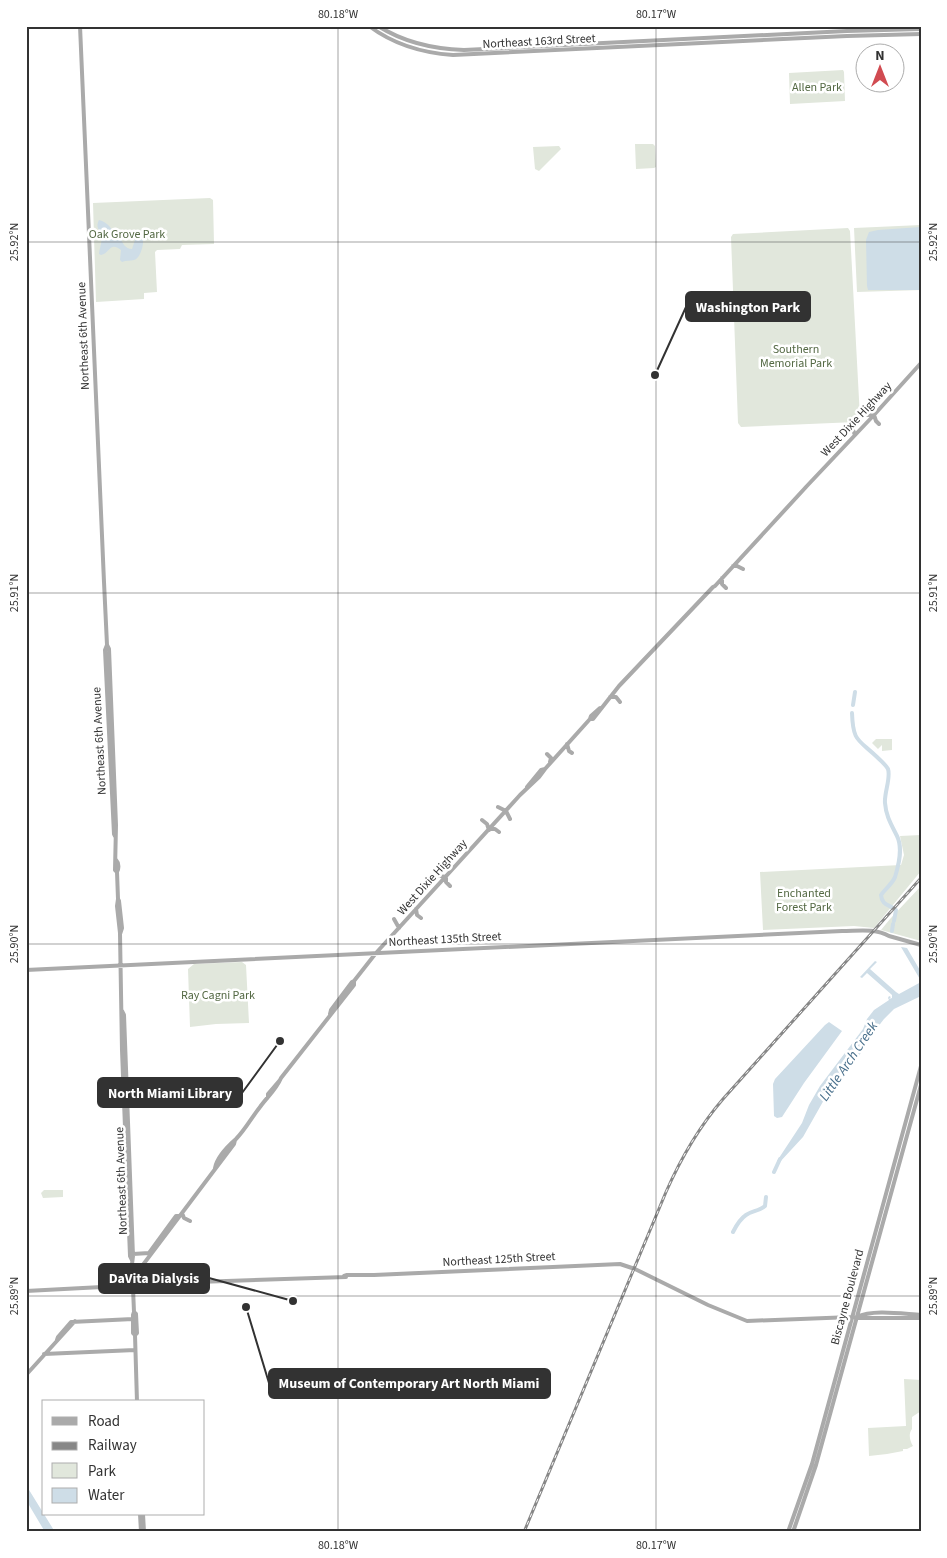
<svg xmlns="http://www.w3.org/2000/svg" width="947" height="1558" viewBox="0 0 947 1558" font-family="'Source Sans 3',sans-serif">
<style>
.green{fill:#e1e7dc}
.water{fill:#cedde7}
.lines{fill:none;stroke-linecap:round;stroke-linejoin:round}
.river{stroke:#cedde7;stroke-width:4}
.major{stroke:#aaa;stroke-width:4}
.rail-casing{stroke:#878787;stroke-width:3}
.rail{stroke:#fff;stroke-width:1;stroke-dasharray:4;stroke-linecap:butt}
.ticks{fill:none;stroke:#323232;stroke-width:1;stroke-opacity:0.45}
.labels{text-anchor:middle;stroke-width:5;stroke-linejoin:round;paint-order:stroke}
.street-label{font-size:12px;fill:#323232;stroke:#fff}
.park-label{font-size:12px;fill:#546944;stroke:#fff}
.water-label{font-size:14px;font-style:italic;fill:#486f8b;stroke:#fff}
.leader{fill:none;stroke:#323232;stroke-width:2}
.callout-dot{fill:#323232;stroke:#fff;stroke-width:2}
.callout{fill:#323232;stroke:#323232;stroke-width:2}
.callout-label{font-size:14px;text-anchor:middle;font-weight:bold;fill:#fff}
.neatline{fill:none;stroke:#323232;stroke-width:2}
.ticks-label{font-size:12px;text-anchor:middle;fill:#323232}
</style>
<rect width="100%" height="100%" fill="#fff"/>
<path class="green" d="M843,70l1,2 1,29 -55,3 -1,-31z
M635,144h18l2,2 1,21 -2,1 -18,1z
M559,146l2,3 -22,22 -4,-2 -2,-22z
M210,198l3,2 1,44 -32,1 -2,4 -23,1 -2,2 2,40 -13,1v6l-48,3 -3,-99z
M921,225v65l-64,2 -3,-64z
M848,228l2,3 10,187 -4,4 -115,5 -3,-4 -7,-186 2,-3z
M876,739h16v11l-10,1v-6l-4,4 -6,-6z
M921,835v36l-47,57 -20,-2 -91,4 -3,-58 141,-7 3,-10 -4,-19z
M921,886v55l-40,-11 9,-11z
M242,962l4,3 3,58 -33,1 -26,3 -2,-58 6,-5z
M44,1190h19v7l-20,1 -2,-5z
M904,1379l17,1v31l-9,6v12c-4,5 -2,12 1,17l-6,3h-4v2l-16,3 -18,2 -1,-28 38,-2z"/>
<path class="water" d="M99,220c9,2 13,9 17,17l4,1c3,5 5,11 12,11l4,-12h3l4,1c1,6 -2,20 -9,22 -4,1 -8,0 -12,2l-2,-2 1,-10c-11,-9 -11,3 -20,5l-2,-1c0,-5 4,-13 2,-18 -1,-7 -6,-8 -2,-16z
M921,227v63h-53l-1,-4 -1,-46 3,-8 9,-2z
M901,947l6,1 14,24v9z
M875,961l2,1 -7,7 26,23 3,2 22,-12v14l-27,13 -10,10 -17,22 -8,15 -30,35 -26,46 -24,26 -2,-2 25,-38 7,-18 11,-19 43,-57 4,-10 7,-9 15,-10 -1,-2 1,-2 2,1 -2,2 3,-1v-3l-25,-22 -5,5 -2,-1z
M829,1022l13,9 -38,52 -22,34 -5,1 -3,-2 -1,-32 2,-5 50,-54z
M26,1485l29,47h-10l-19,-32z"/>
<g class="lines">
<path class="river" d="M853,705l2,-13
M852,713c1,29 6,26 25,44 4,4 9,8 11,12 3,9 -4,24 -3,34 1,13 6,21 12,33 6,12 2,28 -2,41 -2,6 -10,12 -14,18 1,11 8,9 15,15l-2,11
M892,931l1,-7
M774,1172l6,-13
M733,1232c3,-6 7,-13 13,-17 6,-4 13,-4 19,-9l1,-9"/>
<path class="major" d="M80,26l24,556 3,63 2,4 7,176 -1,45 2,2 1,27 1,2 3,27 -2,6 2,116 8,206 2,4
M369,26c24,18 54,27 84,29l394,-19 74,-2
M378,26c27,17 55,23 86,24l383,-19 74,-2
M863,409l4,6h7
M874,415l2,6 3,3
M847,426l6,4 2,5
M805,488l69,-73 47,-52
M733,566h4l6,3
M722,578v6l4,4
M107,645l-2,5 9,184 1,2
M610,697h6l4,5
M590,719l1,-3 9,-8
M567,744l2,7 3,2
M547,754l4,4 -1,4
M527,787l14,-17 4,-1
M498,807l8,4
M506,811l4,8
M482,820l5,4 2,6
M490,829h5l4,3
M116,860c3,3 3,9 1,12
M437,875l8,2
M446,878v4l4,4
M118,899l-1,7 3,27
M416,909l1,6 4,3
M394,919l5,9
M889,936l32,9
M26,970l816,-39c16,0 33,-3 47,5
M122,1011l2,4 9,241 -1,8 2,48 -1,3v18l2,2 2,67
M330,1014l1,-4 21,-28 2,-1
M268,1097v-3l12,-14
M215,1168c2,-11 13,-22 21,-29 9,-9 16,-22 24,-32 7,-10 16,-17 21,-29l73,-93v-4l22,-28 144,-158 19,-18 6,-8 45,-50h3l26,-33 94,-99 2,-1 91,-99
M182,1213l2,5 6,3
M133,1254l16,-1 27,-37h3
M344,1276l3,-1h27l246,-11 15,5 73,36 39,16 105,-4 10,1h59
M133,1278l101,-134 1,-4
M122,1286l7,-6 3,-5
M26,1291l171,-9 149,-5
M134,1312l2,2 1,19 -2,2
M857,1317c16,-8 46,-3 64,-2
M57,1340l1,-3 13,-15 62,-3
M44,1354l91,-4
M26,1375l49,-54
M140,1514l1,18
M143,1514l1,18
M788,1532l24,-68 109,-398
M793,1532l23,-67 105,-380"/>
<defs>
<path id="rail" d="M524,1532l142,-340c15,-34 33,-65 57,-93l198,-221"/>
</defs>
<use href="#rail" class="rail-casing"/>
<use href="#rail" class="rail"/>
</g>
<path class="ticks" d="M338,26v1506M656,26v1506M26,242h895M26,593h895M26,944h895M26,1296h895"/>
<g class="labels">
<g class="street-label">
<text transform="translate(539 41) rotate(-3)" y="4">Northeast 163rd Street</text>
<text transform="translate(83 336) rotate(-92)" y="4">Northeast 6th Avenue</text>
<text transform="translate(856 419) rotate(-47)" y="4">West Dixie Highway</text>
<text transform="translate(99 741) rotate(-93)" y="4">Northeast 6th Avenue</text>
<text transform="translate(432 877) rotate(-48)" y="4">West Dixie Highway</text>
<text transform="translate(445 939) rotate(-3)" y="4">Northeast 135th Street</text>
<text transform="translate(121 1181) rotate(-92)" y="4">Northeast 6th Avenue</text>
<text transform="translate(499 1259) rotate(-3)" y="4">Northeast 125th Street</text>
<text transform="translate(847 1297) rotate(-75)" y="4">Biscayne Boulevard</text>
</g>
<g class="park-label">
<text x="817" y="91">Allen Park</text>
<text x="127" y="238">Oak Grove Park</text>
<text x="796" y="353">Southern<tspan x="796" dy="14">Memorial Park</tspan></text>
<text x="804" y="897">Enchanted<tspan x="804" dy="14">Forest Park</tspan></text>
<text x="218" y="999">Ray Cagni Park</text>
</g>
<g class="water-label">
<text transform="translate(848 1061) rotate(-56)" y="5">Little Arch Creek</text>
</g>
</g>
<path class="leader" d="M655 375L686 307M280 1041L242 1093M293 1301L209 1278M246 1307L269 1383"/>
<g class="callout-dot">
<circle cx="655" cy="375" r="5"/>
<circle cx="280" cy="1041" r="5"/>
<circle cx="293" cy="1301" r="5"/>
<circle cx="246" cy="1307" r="5"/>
</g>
<g class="callout">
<rect x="686" y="292" width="124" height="29" rx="5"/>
<rect x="98" y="1078" width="144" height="29" rx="5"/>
<rect x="99" y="1264" width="110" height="29" rx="5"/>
<rect x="269" y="1369" width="281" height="29" rx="5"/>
</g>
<g class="callout-label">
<text x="748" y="312">Washington Park</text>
<text x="170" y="1098">North Miami Library</text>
<text x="154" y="1283">DaVita Dialysis</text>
<text x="409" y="1388">Museum of Contemporary Art North Miami</text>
</g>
<rect width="947" height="1558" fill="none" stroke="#ffffff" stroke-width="55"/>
<rect x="42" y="1400" width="162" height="115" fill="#ffffff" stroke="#adadad"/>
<rect x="52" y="1417" width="25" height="8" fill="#aaaaaa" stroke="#adadad"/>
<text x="88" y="1426" font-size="15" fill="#323232">Road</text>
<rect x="52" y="1442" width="25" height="8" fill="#878787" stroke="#adadad"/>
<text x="88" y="1450" font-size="15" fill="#323232">Railway</text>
<rect x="52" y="1463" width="25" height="15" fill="#e1e7dc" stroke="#adadad"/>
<text x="88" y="1476" font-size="15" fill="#323232">Park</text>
<rect x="52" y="1488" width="25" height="15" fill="#cedde7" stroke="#adadad"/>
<text x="88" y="1500" font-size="15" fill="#323232">Water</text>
<g transform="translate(880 68)"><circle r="24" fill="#ffffff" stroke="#adadad"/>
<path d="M0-4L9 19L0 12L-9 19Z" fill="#d14b51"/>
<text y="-8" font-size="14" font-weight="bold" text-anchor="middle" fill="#323232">N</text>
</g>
<rect x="28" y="28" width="892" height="1502" class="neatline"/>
<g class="ticks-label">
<text x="338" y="18">80.18°W</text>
<text x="656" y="18">80.17°W</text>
<text transform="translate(14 242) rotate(-90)" y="4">25.92°N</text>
<text transform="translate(933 242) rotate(-90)" y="4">25.92°N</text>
<text transform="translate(14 593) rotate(-90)" y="4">25.91°N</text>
<text transform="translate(933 593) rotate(-90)" y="4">25.91°N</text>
<text transform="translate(14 944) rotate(-90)" y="4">25.90°N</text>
<text transform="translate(933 944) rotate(-90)" y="4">25.90°N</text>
<text transform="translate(14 1296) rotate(-90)" y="4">25.89°N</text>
<text transform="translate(933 1296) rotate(-90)" y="4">25.89°N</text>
<text x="338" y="1549">80.18°W</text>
<text x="656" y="1549">80.17°W</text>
</g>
</svg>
